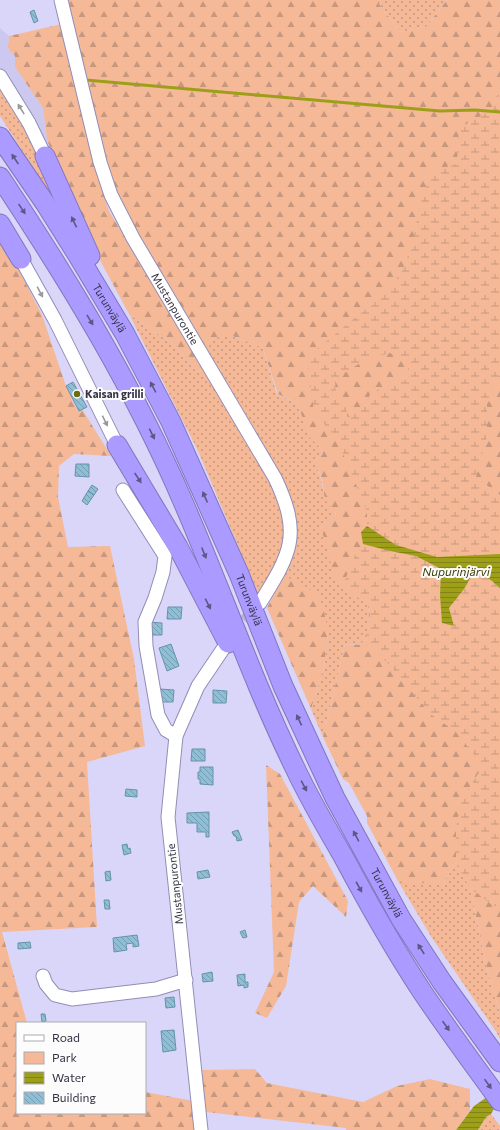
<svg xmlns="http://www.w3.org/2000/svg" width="500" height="1130" viewBox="0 0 500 1130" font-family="Commissioner,sans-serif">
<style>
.built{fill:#ccc8f0}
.green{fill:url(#green-dots)}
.forest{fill:url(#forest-firs)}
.wetland{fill:url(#wetland-marsh);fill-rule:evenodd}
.water{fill:url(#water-rules)}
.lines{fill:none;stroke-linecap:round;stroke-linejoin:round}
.stream{stroke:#9e9f19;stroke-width:3}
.building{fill:url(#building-back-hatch);stroke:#6593a9}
.minor-tunnel{stroke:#b9b5d5;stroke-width:13;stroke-dasharray:13 6;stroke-linecap:butt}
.minor-casing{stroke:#928db6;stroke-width:15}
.highway-casing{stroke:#8176bd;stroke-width:21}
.minor{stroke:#fff;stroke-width:13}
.highway{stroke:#ab9aff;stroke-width:19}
.oneway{fill:#9a98a1}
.oneway2{fill:#5e5685}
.poi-dot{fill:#6c6d0e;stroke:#fcfcfc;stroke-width:1.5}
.labels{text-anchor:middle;stroke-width:4;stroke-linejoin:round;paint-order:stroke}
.street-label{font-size:11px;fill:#343243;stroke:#fcfcfc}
.poi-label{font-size:11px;font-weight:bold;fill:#343243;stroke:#fcfcfc;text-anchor:start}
.water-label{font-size:12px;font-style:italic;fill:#3c3d0a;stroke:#fcfcfc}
</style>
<defs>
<pattern id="green-dots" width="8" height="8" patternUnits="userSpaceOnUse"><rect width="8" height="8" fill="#f5b998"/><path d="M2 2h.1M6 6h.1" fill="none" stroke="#c7977e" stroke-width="1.8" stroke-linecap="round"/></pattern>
<pattern id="forest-firs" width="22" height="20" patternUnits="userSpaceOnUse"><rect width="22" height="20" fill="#f5b998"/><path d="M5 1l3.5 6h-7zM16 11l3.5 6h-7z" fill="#c7977e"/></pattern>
<pattern id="wetland-marsh" width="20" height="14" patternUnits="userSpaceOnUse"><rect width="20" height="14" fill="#f5b998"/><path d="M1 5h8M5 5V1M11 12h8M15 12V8" fill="none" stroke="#c7977e"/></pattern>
<pattern id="water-rules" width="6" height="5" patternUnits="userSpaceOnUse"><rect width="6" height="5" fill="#9e9f19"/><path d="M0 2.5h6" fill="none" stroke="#828218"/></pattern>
<pattern id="building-back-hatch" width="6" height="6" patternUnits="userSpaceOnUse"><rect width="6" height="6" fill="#8fbfd7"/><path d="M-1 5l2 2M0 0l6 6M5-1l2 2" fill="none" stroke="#769cb0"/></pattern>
</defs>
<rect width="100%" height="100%" fill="#dad6f9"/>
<path class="built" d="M0,28l9,8 -1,12 8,8 -1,11 28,41 4,31 5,15 -52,-66z"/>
<path class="green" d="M380,0h67l-21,27 -26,5 -21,-28z
M0,88l29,45 37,85 -66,-102z
M129,314l45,31 22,26 9,1c14,24 28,47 42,71 15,25 36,53 37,83 1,26 -11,47 -26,67l-60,-142z
M219,336h14l20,9 9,1 15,48 21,10 11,32 10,10 4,8 -9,8 6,12 4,20 12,19 -3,6 -12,9 21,59 25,16c4,15 2,29 -6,42l-16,-1 -22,93 -12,-28 13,-42 4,-35 -48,-51 12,-78 -15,-35 -73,-123z
M456,863l14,25 18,84 12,41v26l-3,-6 -65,-95 -33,-55h44z
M491,1114l9,12v4h-22l8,-13z"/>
<path class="forest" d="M68,0h312l-1,4 21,28 26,-5 21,-27h53v1013l-12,-41 -18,-84 -14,-25 -13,20h-44l-32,-60v-7l-18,-33 -6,-4 -20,-42 22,-93 16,1c8,-14 10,-27 6,-42l-25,-16 -8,-8 -6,-28 -7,-23 12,-9 3,-6c-16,-14 -10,-22 -16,-40 -2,-3 -4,-7 -6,-11l9,-8 -4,-8 -10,-9 -11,-33 -20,-10 -16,-48 -9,-1 -20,-9h-14l-15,9 -80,-136 -10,-21 -12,-36z
M62,24l37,156 10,31 96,161 -9,-1 -22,-26 -45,-31 -27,-50 -50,-110 -5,-15 -4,-31 -28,-41v-11l-7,-8 1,-12z
M0,233l42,82 24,71 6,11 -1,1 7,13 4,-2 29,47 -37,-2 -15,12 -1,31 10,50 42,-1 24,113 11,87 -58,16 10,165 -95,5 25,91h-10v90h128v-21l54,10 2,28h-201z
M286,577l14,6 18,12 5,11 5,26 -4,35 -13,42 -44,-101 13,-27z
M266,765l14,9 68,127 -2,16 -33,-31 -14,16 -13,84 -19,32 -12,-5 19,-41z
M255,1069l12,14 96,19 34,-16 33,-7 40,10v22l-14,19h-110v-2l-140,-16 -4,-42z"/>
<path class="wetland" d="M500,87v289l-5,3 -8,24v33l-11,41 24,18v413l-9,-4 -21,-16 -14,-25v-36l6,-28 21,-33 -28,-35 -25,-17 -37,-45 -21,-22 -6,-11 4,-22 -3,-11 -25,-16 15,-36 6,-7 -2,-12 6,-6v-15l-30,-72 -23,-27 -7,-55 60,-49 34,-34 12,-32 6,-35 13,-36 25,-7 2,-36 33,-18zM390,353c13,7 20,10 19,27h-11l-27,13 -9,15h-8l-4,9 -2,2 -2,-11 -10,-10 -1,-19 30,-19z"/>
<path class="water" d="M367,526l29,19 41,12 63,-3v34l-8,-7 -17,-11 -11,19 -15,19 5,18 -12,-3 -2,-28 1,-26 -25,-13 -26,-5 -27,-7 -2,-12z
M500,1088l-5,19 -4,7 -5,3 -8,13h-22l18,-24z"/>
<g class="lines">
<path class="stream" d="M86,80l354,31 35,-1 25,2"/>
</g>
<path class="building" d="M34,10l4,11 -4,2 -4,-11z
M73,382l14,25 -8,4 -13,-25z
M76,464h13v13l-14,-1z
M92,485l6,4 -4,6 -6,-4z
M88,491l6,4 -7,10 -5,-4z
M168,607h14l-1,12h-14z
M148,622l14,1v12h-14z
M171,644l8,22 -12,5 -8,-23z
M160,689l14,1 -1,12h-13z
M213,690l14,1 -1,12h-13z
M192,749h13v12h-14z
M200,767h13v18l-13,-1v-5h-2v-7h2z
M126,789l11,1v7l-12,-1z
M209,812v25h-3v-5h-9v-9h-10v-10z
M238,830l4,10 -5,1 -1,-5h-2l-2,-4z
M127,844l1,5 2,-1 1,5 -7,2 -2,-10z
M208,870l2,7 -12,2 -1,-7z
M110,871l1,9 -5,1 -1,-9z
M104,900h5l1,9h-5z
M245,930l2,7 -4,1 -3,-6z
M137,935l2,11 -6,1v-4l-7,1 1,6 -13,2 -1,-14z
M30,942l1,6 -13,1v-6z
M212,972l1,9 -10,1 -1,-8z
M245,974v8h3v5l-4,1v-3l-6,1 -1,-11z
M174,997l1,10 -9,1 -1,-10z
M41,1014h4l1,7 -4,1z
M174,1030l2,20 -13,2 -2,-21z"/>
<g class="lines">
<path class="minor-tunnel" d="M233,636l25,-31"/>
<defs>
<g id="minor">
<path id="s1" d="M61,0l39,162 11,33 22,43 142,240c27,57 16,75 -15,125"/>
<path d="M0,76l29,47 16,33"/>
<path d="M21,259l34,61 62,125"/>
<path d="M123,490l42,66 -2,16 -8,26 -10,24 1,24 12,69 8,15 10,6"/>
<path d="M43,976l3,8 9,11 17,4 84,-10 30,-9"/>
<path d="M201,1130l-33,-313 8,-81 22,-50 25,-37"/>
</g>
<g id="highway">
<path id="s2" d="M0,137l45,66 32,51 48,80 46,88 68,152 44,112 52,112 66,121 41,63 58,80"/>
<path d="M45,156l45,100"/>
<path d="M0,177c69,104 135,212 184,327 38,88 69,178 111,264 14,30 31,59 48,88 25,47 51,93 80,137 25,37 51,72 77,108"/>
<path d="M0,224l21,35"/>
<path d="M117,445l61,102 50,96"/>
</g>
</defs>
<use href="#minor" class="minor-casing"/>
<use href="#highway" class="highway-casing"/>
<use href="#minor" class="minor"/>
<use href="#highway" class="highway"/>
</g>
<defs><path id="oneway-solid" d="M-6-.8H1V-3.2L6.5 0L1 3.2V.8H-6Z"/></defs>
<g class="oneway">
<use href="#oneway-solid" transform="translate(21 109) rotate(-122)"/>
<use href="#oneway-solid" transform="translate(40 292) rotate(62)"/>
<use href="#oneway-solid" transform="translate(105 421) rotate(64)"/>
</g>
<g class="oneway2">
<use href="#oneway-solid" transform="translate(15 159) rotate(-124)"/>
<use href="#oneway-solid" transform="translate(22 209) rotate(56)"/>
<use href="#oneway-solid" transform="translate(74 222) rotate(-115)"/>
<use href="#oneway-solid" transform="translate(90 320) rotate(59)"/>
<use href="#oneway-solid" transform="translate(153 387) rotate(-118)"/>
<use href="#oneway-solid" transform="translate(152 434) rotate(64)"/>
<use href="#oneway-solid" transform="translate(138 478) rotate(57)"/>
<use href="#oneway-solid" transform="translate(205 497) rotate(-114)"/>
<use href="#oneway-solid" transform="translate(204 553) rotate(68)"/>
<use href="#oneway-solid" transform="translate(208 604) rotate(63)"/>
<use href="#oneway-solid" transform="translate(299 720) rotate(-115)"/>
<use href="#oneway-solid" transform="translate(304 786) rotate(62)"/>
<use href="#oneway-solid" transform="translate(356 836) rotate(-118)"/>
<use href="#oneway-solid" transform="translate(359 887) rotate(61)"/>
<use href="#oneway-solid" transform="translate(421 949) rotate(-123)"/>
<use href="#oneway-solid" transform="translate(446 1026) rotate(55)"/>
<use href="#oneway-solid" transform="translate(488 1084) rotate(55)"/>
</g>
<circle class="poi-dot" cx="77" cy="394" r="4"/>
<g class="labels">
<g class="street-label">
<text dy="4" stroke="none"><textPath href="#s2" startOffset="203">Turunväylä</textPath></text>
<text dy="4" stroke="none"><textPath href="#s1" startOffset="332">Mustanpurontie</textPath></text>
<text dy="4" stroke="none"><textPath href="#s2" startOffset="527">Turunväylä</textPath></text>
<text transform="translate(175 884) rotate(-96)" y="4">Mustanpurontie</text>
<text dy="4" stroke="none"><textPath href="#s2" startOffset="851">Turunväylä</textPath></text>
</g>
<g class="poi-label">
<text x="85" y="398">Kaisan grilli</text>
</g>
<g class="water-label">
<text x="456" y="576">Nupurinjärvi</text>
</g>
</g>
<rect x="16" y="1022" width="130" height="92" fill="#fcfcfc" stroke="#acabb2"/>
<rect x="24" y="1035" width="20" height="6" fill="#ffffff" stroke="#acabb2"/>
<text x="52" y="1042" font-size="12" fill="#343243">Road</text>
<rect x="24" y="1052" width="20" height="12" fill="#f5b998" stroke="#acabb2"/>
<text x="52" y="1062" font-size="12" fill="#343243">Park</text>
<rect x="24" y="1072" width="20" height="12" fill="url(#water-rules)" stroke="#acabb2"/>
<text x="52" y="1082" font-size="12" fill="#343243">Water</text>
<rect x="24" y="1092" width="20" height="12" fill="url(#building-back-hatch)" stroke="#acabb2"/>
<text x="52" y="1102" font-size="12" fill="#343243">Building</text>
</svg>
